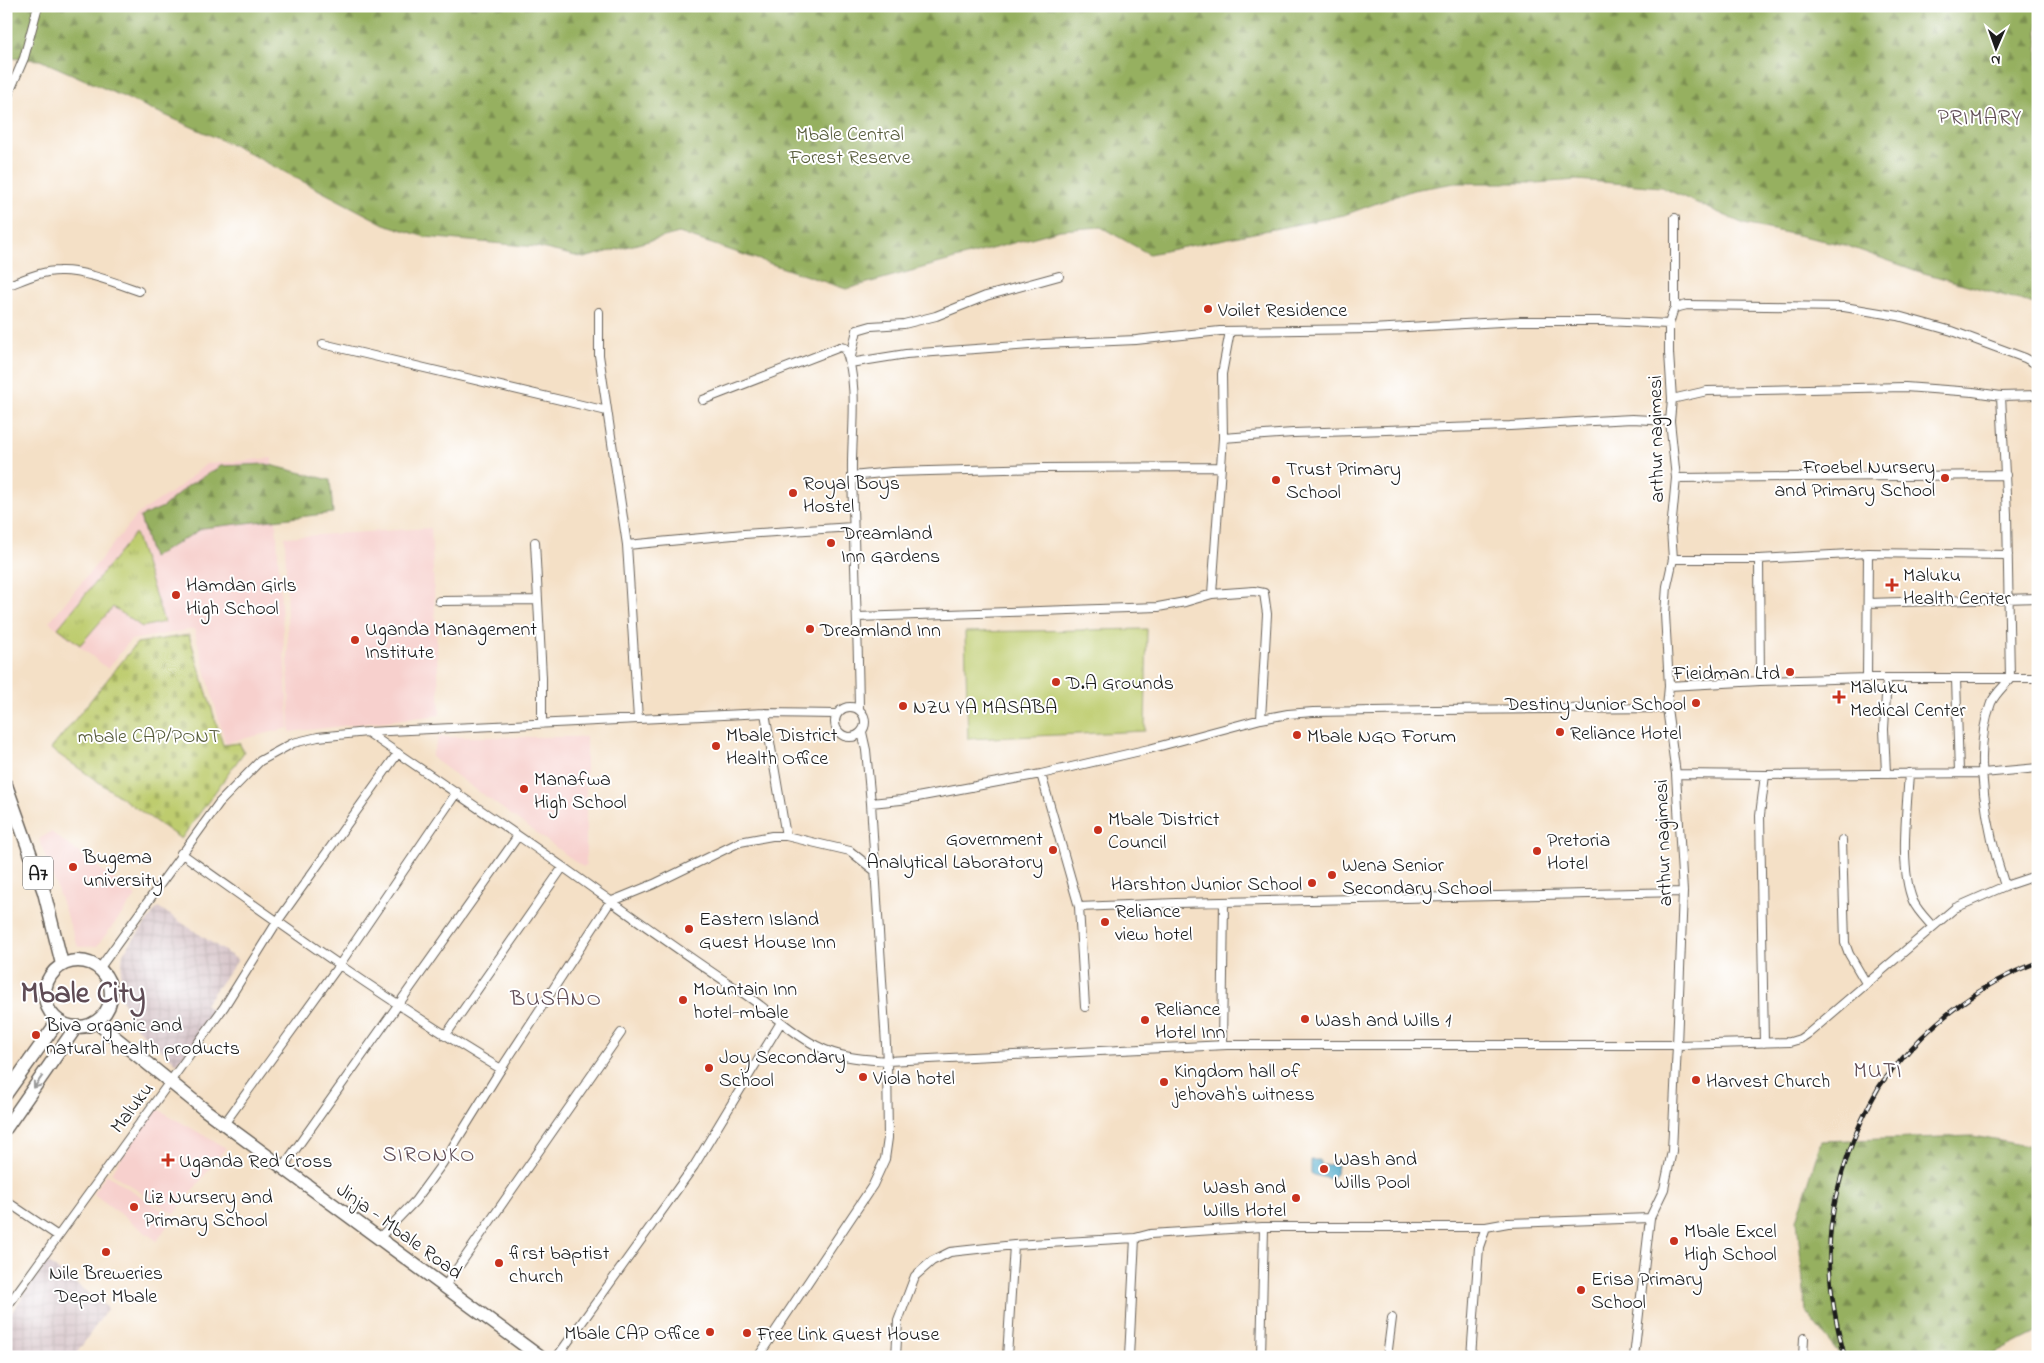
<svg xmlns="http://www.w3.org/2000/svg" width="2044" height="1363" viewBox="0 0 2044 1363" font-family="'Indie Flower',sans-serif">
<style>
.built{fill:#f7d0cd}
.industrial{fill:url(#industrial-grid)}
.grass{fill:url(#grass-tufts);stroke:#6d7445}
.forest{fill:url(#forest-firs);stroke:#59663e}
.cemetery{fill:url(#cemetery-stones);stroke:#6d7445}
.pitch{fill:#becc6e;stroke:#6d7445}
.water{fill:#4ba8c9;stroke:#346272}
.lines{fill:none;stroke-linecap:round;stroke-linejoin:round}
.minor-casing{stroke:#686158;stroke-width:10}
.primary-casing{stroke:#686158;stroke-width:15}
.minor{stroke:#fff;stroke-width:8}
.primary{stroke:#fff;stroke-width:12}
.rail-casing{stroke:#1c1c1c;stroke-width:4.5}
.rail{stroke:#fff;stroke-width:2.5;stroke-dasharray:8;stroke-linecap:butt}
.oneway{stroke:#999}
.poi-dot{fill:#c8321e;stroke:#fff;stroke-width:2}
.labels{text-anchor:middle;stroke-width:4;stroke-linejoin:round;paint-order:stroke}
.shield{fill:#fff;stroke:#606060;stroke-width:1}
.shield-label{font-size:19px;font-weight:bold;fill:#1c1c1c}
.park-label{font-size:20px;fill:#555a39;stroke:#fff}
.poi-label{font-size:20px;fill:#1c1c1c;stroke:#fff;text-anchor:start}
.street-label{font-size:20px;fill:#1c1c1c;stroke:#fff}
.quarter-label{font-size:22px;letter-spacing:1px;fill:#5f4c55;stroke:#fff}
.town-label{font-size:30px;font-weight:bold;fill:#5f4c55;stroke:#fff}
</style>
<defs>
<pattern id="industrial-grid" width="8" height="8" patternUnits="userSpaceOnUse" patternTransform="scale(1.25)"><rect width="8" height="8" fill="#d2bec3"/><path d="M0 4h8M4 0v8" fill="none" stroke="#b4a3a7"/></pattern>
<pattern id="grass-tufts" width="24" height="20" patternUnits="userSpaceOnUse" patternTransform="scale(1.25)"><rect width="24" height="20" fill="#becc6e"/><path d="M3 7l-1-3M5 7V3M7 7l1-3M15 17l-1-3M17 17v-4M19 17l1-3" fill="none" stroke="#a3af5f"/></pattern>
<pattern id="forest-firs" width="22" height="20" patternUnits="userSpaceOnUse" patternTransform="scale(1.25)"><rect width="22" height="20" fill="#96b061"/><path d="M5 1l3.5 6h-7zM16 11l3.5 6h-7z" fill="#7a8e4f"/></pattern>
<pattern id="cemetery-stones" width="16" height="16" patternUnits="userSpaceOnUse" patternTransform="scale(1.25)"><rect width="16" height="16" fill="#becc6e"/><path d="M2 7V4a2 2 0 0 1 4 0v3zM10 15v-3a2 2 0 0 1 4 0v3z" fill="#a3af5f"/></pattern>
</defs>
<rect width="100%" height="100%" fill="#fff"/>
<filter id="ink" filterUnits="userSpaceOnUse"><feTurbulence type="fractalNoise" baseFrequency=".02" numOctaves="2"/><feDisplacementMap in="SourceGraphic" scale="10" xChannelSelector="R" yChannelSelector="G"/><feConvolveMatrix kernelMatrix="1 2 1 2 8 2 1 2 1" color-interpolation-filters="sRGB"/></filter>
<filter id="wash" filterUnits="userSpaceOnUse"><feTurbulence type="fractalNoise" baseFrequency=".0096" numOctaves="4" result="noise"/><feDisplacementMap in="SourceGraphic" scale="20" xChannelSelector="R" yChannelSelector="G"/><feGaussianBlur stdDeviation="1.12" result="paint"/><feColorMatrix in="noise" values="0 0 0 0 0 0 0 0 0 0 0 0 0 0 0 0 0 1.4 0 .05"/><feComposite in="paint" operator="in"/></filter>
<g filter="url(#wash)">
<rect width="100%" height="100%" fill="#f4e0c6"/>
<path class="built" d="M272,458l17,270 -64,15 -31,-114 -64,11 -22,29 -59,-47 89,-108 41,-27 27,-23z
M431,528l9,187 -150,17 -5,-195z
M439,737h147v128l-3,2 -152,-110z
M51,832l85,64 -39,50 -19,1 -39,-108z
M156,1108l70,40 -52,66 -63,-41z
M106,1174l67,43 -16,24 -62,-46 -1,-2z"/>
<path class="industrial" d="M158,907l80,53 -33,44 11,11 -39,49 -47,-42 -11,-32 4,-37z
M47,1262l61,46 -34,49h-68v-37z"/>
<path class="grass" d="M135,533l29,89 -22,5 -29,-20 -33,38 -22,-17z"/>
<path class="forest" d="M6,6h2032v299l-121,-34 -72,-26 -101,-21 -83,-37 -84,-7 -41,3h-81l-42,7 -69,25 -195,39 -48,-27 -41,3 -214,59 -167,-56 -95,25 -47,-11 -112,-10 -41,-13 -149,-78 -195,-86 -34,-2z
M266,464l64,16 3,33 -130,15 -51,30 -12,-41 23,-10 26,-22 32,-19z
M1973,1136l65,12v184l-50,25h-146l-36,-45 -9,-92 24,-79z"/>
<path class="cemetery" d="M189,635l34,110 16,-2 5,9 -63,87 -130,-90 86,-106z"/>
<path class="pitch" d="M1147,629l-2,102 -177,8 -3,-107z"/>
<path class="water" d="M1311,1160h9v4l17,1 -1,9 -6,5 -17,-4 -2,-2z"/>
</g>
<g filter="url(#ink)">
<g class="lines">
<defs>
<path id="minor" d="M6,100l18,-42 14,-52
M6,286c17,-6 34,-15 53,-15 24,-1 57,12 80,20
M1675,308l12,-3 157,2 54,9 54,15 73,27 13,7
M599,312v43l28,190 11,174
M1230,331l-8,43 1,64 -11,156 42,-3 10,2 3,21 -6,105
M323,344l284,67
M850,361l7,-31 14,-4 33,-2 32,-8 50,-20 73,-20
M850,363l56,-9 138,-10 92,-4 84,-9 151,-2 149,-8h85l64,3
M2001,396l6,118 3,165c-6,7 -15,15 -19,24 -20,51 -3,132 14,183
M1672,399l35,-8 198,-4 68,5 28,4 37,-1
M703,400l137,-53 5,1c15,38 6,85 7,125 2,79 6,157 7,236
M1223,438l70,-5 217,-7 83,-5 39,-2 38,2
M852,476l40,-4 151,-4 177,-1
M1676,478l330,-3
M535,542l7,136v46
M627,545l117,-11 109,-7
M1673,559h86l109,-6 140,2
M1759,559l1,122
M439,601l99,-1
M1868,603l170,-5
M857,617l301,-10 27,-5 27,-8
M1867,678l1,-125
M1956,679l3,93
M1669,686l91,-5 107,-3h171
M835 722a15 15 0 1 1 30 0a15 15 0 1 1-30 0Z
M765,713l21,123
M367,732c65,45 131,89 196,135 59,42 117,85 177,124 27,17 49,41 77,55 22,12 46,13 70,15l340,-16h450l113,-3 10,-3 9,-6 146,-125 50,-22 33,-11
M1886,773l-2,-44 3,-51
M1909,773c-2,36 -10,95 4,128 4,9 13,18 19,25
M1041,774l38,133 6,100
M1676,774l89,1 218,-2 55,-5
M871,803l30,-3 140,-26 108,-25 112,-30 27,-5 25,-2 122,-2 232,-2
M1842,840l3,103 4,11 17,29
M181,853c105,75 209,150 320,216
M1079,907l97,-4 507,-11
M99,969l120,-166 41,-42 33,-18 25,-6 49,-5 398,-19 72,1
M445,1036l118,-169
M1764,1043l-4,-228 5,-40
M1222,1045l2,-143
M224,1124l116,-160 117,-172
M283,1167l235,-331
M6,1201l52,35
M379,1238l36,-37 27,-37 59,-95 109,-167 44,-18 86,-42 32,-6h14l64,15 25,20
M445,1286l176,-253
M6,1308l218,-301 53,-85 121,-169
M557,1357l137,-191 87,-144
M758,1357l115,-172 12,-26 3,-21 -1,-77 -16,-258 -5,-53 -4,-18
M896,1357l2,-36 17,-45 17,-15 18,-9 64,-7 121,-7
M1007,1357l7,-112
M1129,1357l6,-119 15,-4 112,-7h224
M1261,1357l3,-129
M1387,1357l5,-39
M1471,1357l8,-110 7,-20 22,-4 142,-5
M1634,1357l16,-139 14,-29 8,-38 5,-106 6,-153 -7,-118 -9,-66 2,-22 -4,-72 2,-28 6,-27 -2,-29 5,-52 -6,-57 2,-22 -3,-46v-29l4,-13 2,-3v-90
M1803,1357l1,-19"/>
<path id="primary" d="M6,785l38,107 18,72
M45 994a33 33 0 1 1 66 0a33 33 0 1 1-66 0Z
M96,1022l109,88 335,247
M6,1094l52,-73
M6,1128l70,-101"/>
</defs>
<use href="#minor" class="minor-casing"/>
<use href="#primary" class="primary-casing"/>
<use href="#minor" class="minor"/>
<use href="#primary" class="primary"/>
<defs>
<path id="rail" d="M1845,1357c-12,-43 -19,-87 -14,-131 6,-48 24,-98 48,-139 5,-8 11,-14 17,-21 37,-46 86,-83 142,-104"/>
</defs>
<use href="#rail" class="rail-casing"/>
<use href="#rail" class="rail"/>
</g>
<defs><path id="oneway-shaft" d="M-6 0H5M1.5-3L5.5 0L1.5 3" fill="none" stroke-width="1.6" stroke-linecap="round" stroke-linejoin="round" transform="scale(1.25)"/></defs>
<use class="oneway" href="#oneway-shaft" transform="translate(38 1082) rotate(125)"/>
</g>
<g class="poi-dot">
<circle cx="1208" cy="309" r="5"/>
<circle cx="1945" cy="478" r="5"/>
<circle cx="1276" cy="480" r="5"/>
<circle cx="793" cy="493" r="5"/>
<circle cx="831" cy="543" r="5"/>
<path d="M1889.5 577.5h5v5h5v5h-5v5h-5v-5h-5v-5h5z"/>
<circle cx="176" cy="595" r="5"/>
<circle cx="810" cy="629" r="5"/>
<circle cx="355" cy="640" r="5"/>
<circle cx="1790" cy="672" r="5"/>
<circle cx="1056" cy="682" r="5"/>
<path d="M1836.5 689.5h5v5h5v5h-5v5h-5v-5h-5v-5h5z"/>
<circle cx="1696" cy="703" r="5"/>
<circle cx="903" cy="706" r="5"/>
<circle cx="1560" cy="732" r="5"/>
<circle cx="1297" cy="735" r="5"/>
<circle cx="716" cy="746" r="5"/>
<circle cx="524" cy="789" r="5"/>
<circle cx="1098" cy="830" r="5"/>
<circle cx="1053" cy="850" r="5"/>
<circle cx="1537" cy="851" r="5"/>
<circle cx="73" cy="867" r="5"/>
<circle cx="1332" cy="875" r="5"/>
<circle cx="1312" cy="883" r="5"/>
<circle cx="1105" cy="922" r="5"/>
<circle cx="689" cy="929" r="5"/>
<circle cx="683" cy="1000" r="5"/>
<circle cx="1305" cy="1019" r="5"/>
<circle cx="1145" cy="1020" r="5"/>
<circle cx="36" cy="1035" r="5"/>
<circle cx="709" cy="1068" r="5"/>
<circle cx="863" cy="1077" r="5"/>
<circle cx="1696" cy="1080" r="5"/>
<circle cx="1164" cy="1082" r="5"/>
<path d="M165.5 1152.5h5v5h5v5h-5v5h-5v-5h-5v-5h5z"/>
<circle cx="1324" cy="1169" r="5"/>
<circle cx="1296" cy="1198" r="5"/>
<circle cx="134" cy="1207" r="5"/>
<circle cx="1674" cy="1241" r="5"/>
<circle cx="106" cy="1252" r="5"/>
<circle cx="499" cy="1263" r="5"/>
<circle cx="1581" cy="1290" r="5"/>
<circle cx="710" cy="1332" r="5"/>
<circle cx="747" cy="1333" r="5"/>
</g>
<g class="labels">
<rect class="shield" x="23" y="856.5" width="30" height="33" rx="4"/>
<g class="shield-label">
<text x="38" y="880">A7</text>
</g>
<g class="park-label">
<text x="850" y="140">Mbale Central<tspan x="850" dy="23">Forest Reserve</tspan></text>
<text x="149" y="742">mbale CAP/PONT</text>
</g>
<g class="poi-label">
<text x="1218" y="316">Voilet Residence</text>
<text x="1935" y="473" text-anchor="end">Froebel Nursery<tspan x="1935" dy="23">and Primary School</tspan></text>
<text x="1286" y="475">Trust Primary<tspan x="1286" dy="23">School</tspan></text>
<text x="803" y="489">Royal Boys<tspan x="803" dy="23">Hostel</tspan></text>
<text x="841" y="539">Dreamland<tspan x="841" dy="23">Inn Gardens</tspan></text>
<text x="1903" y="581">Maluku<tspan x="1903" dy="23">Health Center</tspan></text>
<text x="186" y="591">Hamdan Girls<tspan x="186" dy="23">High School</tspan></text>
<text x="365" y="635">Uganda Management<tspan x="365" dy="23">Institute</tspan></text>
<text x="820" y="636">Dreamland Inn</text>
<text x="1780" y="679" text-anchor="end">Fieidman Ltd</text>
<text x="1066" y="689">D.A Grounds</text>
<text x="1850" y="693">Maluku<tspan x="1850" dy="23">Medical Center</tspan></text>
<text x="1686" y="710" text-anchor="end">Destiny Junior School</text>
<text x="913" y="713">NZU YA MASABA</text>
<text x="1570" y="739">Reliance Hotel</text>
<text x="726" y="741">Mbale District<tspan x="726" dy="23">Health Office</tspan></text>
<text x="1307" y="742">Mbale NGO Forum</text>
<text x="534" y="785">Manafwa<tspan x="534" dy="23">High School</tspan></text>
<text x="1108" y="825">Mbale District<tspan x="1108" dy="23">Council</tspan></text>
<text x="1043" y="845" text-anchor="end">Government<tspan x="1043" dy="23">Analytical Laboratory</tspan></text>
<text x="1547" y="846">Pretoria<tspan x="1547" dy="23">Hotel</tspan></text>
<text x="83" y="863">Bugema<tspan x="83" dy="23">university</tspan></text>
<text x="1342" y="871">Wena Senior<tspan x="1342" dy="23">Secondary School</tspan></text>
<text x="1302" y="890" text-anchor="end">Harshton Junior School</text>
<text x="1115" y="917">Reliance<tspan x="1115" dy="23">view hotel</tspan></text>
<text x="699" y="925">Eastern Island<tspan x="699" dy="23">Guest House Inn</tspan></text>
<text x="693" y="995">Mountain Inn<tspan x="693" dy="23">hotel-mbale</tspan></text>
<text x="1155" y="1015">Reliance<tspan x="1155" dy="23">Hotel Inn</tspan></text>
<text x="1315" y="1026">Wash and Wills 1</text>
<text x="46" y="1031">Biva organic and<tspan x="46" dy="23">natural health products</tspan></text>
<text x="719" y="1063">Joy Secondary<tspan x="719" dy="23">School</tspan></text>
<text x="1174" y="1077">Kingdom hall of<tspan x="1174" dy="23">jehovah's witness</tspan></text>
<text x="873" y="1084">Viola hotel</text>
<text x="1706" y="1087">Harvest Church</text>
<text x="1334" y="1165">Wash and<tspan x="1334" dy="23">Wills Pool</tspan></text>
<text x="179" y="1167">Uganda Red Cross</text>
<text x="1286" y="1193" text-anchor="end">Wash and<tspan x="1286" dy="23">Wills Hotel</tspan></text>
<text x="144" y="1203">Liz Nursery and<tspan x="144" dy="23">Primary School</tspan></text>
<text x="1684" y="1237">Mbale Excel<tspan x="1684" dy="23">High School</tspan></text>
<text x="509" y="1259">first baptist<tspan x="509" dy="23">church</tspan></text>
<text x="106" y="1279" text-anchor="middle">Nile Breweries<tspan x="106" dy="23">Depot Mbale</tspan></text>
<text x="1591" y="1285">Erisa Primary<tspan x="1591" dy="23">School</tspan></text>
<text x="700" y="1339" text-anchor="end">Mbale CAP Office</text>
<text x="757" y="1340">Free Link Guest House</text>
</g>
<g class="street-label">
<text transform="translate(1655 439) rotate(-91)" y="7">arthur nagimesi</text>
<text transform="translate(1662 843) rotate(-92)" y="7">arthur nagimesi</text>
<text transform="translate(131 1107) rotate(-53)" y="7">Maluku</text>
<text transform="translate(400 1230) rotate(36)" y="7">Jinja - Mbale Road</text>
</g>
<g class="quarter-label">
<text x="1980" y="124">PRIMARY</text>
<text x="556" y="1005">BUSANO</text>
<text x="1878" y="1077">MUTI</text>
<text x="429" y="1161">SIRONKO</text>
</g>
<g class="town-label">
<text x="83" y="1002">Mbale City</text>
</g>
</g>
<rect width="2044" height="1363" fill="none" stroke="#fff" stroke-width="25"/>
<g transform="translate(1996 48) rotate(182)" stroke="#ffffff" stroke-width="4" paint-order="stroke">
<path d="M0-4L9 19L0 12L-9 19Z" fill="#1c1c1c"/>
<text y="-8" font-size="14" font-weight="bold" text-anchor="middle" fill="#1c1c1c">N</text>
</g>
</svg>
